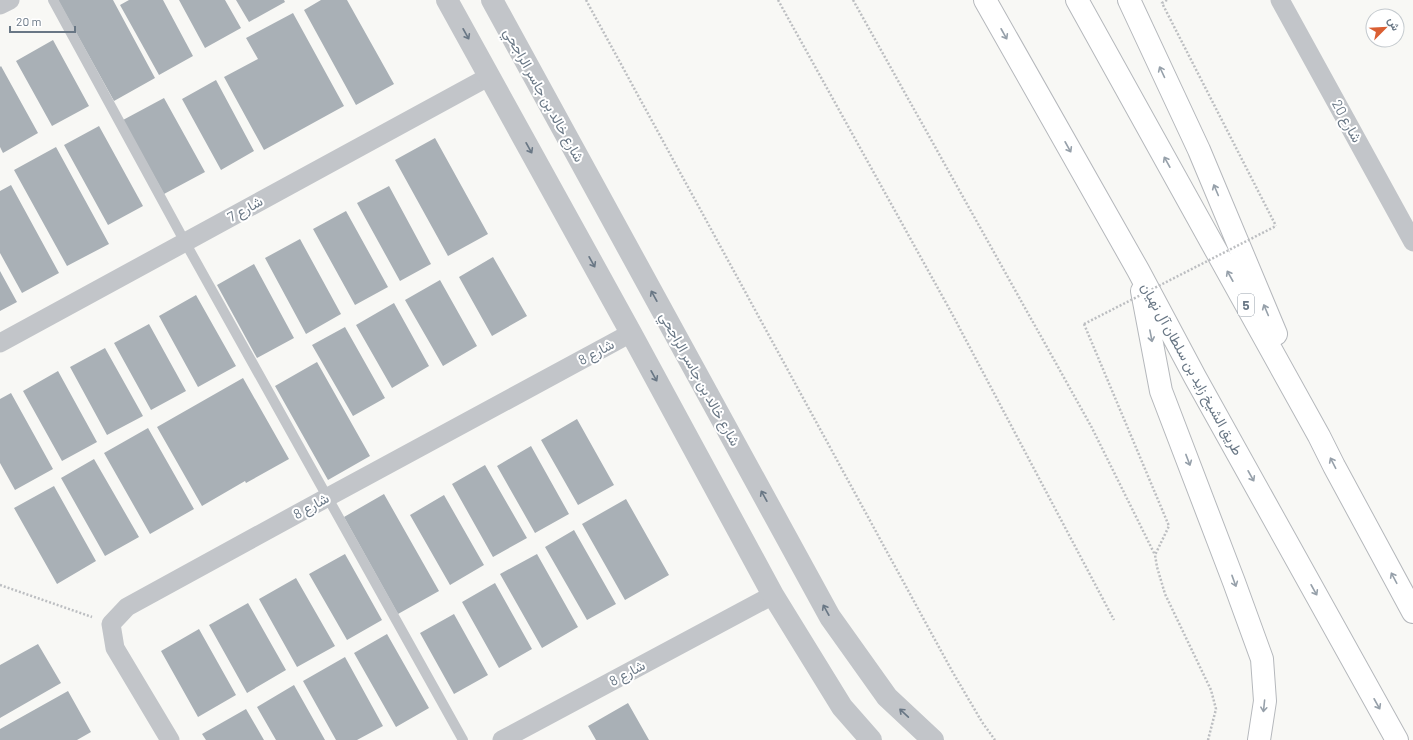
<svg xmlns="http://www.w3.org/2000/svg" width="1413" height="740" viewBox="0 0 1413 740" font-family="Barlow,Vazirmatn,sans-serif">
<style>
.building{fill:#a9b0b6}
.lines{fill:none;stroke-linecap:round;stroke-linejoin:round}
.motorway-casing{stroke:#b5b8bc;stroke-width:24}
.path{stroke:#bcbec1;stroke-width:2.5;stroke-dasharray:2 2;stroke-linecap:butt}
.service{stroke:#c2c5c9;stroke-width:10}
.minor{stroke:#c2c5c9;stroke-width:19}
.tertiary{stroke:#c2c5c9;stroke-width:22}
.motorway{stroke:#fff;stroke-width:22}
.path-bridge{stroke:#bcbec1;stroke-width:2.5;stroke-dasharray:2 2;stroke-linecap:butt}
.oneway{stroke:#697785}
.oneway2{stroke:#96a0aa}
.labels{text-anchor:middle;stroke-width:4;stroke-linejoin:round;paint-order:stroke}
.shield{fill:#fff;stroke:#96a0aa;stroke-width:1}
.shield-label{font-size:13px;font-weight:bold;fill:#697785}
.street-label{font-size:14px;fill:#697785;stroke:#fff}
</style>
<rect width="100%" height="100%" fill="#f8f8f5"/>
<path class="building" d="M58,0h55l42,78 -41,23z
M129,0h34l30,56 -34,19 -39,-70z
M179,0h46l16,28 -36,20z
M236,0h48l1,2 -36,20z
M321,0h26l47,84 -38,21 -52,-95z
M293,13l51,93 -80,44 -40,-73 34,-18 -12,-21z
M53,40l36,66 -37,20 -36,-65z
M1,66l37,67 -35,20 -3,-6v-80z
M216,80l38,71 -33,19 -39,-71z
M164,98l41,74 -41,22 -41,-74z
M99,126l44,80 -35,19 -44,-80z
M435,138l53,96 -40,22 -53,-96z
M56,147l53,97 -42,22 -53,-96z
M11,185l48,88 -37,20 -22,-40v-62z
M389,186l42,78 -31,17 -43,-78z
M346,211l42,76 -33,18 -42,-76z
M300,239l41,75 -35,20 -41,-76z
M493,257l34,59 -35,20 -33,-59z
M254,264l40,74 -37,20 -40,-73z
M0,271l17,31 -17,9z
M440,280l37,66 -34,20 -38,-66z
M196,295l40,71 -38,21 -39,-71z
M394,303l35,63 -37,22 -36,-63z
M149,324l37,67 -35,19 -37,-67z
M345,327l40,71 -32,18 -41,-71z
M105,348l38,68 -36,19 -37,-68z
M317,362l53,94 -42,24 -53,-94z
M58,371l39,71 -35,19 -39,-70z
M243,378l46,81 -43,24 -1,-2 -43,25 -45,-79z
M11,393l42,76 -38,21 -15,-27v-64z
M577,419l37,66 -36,20 -37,-65z
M148,428l46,81 -44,25 -46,-81z
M531,446l38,68 -34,19 -38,-67z
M94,459l45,78 -34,19 -44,-78z
M485,465l42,73 -34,19 -41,-73z
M54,486l42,75 -39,23 -43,-76z
M384,494l55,97 -41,23 -54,-97z
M444,495l40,70 -34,20 -40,-70z
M626,499l43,76 -44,25 -43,-76z
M574,530l42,74 -29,16 -42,-73z
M345,554l37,66 -35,20 -38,-66z
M537,554l41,73 -36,21 -42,-74z
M296,578l39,68 -38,21 -38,-68z
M495,583l37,66 -33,19 -37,-66z
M248,603l38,67 -39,23 -38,-68z
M454,614l34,61 -34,19 -34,-61z
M199,629l37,66 -38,22 -37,-66z
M387,634l42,74 -33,19 -42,-74z
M38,644l23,39 -61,35v-53z
M345,657l38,69 -26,14h-21l-33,-59z
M294,685l31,55h-49l-19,-33z
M68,691l23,41 -14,8h-77v-11z
M628,703l21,37h-53l-8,-14z
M246,709l18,31h-58l-4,-6z"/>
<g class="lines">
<defs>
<path id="motorway" d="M985,0l153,270 57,107 202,363
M1077,0l242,436 15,30 79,146
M1129,0l70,150 77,184
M1142,291l19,100 73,191 28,77 3,42 -6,39"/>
</defs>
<use href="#motorway" class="motorway-casing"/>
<path class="path" d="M586,0l366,671 30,51 13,18
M778,0l172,310 164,310
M853,0l238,426 64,129
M1167,0l-5,3 114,223
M1084,324l85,202 -14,29 2,12 8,27 46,96 5,19 -8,31
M0,585l92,32"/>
<path class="service" d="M53,0l132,242 278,498"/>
<path class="minor" d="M1280,0l133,242
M0,5l10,-5
M0,343l490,-267
M170,740l-55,-92 -4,-24 16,-17 201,-110 303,-164
M502,740l271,-145"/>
<path class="tertiary" d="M447,0l184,333 142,262 69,112 29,33
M492,0l338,617 57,80 46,43"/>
<use href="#motorway" class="motorway"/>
<path class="path-bridge" d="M1084,324l192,-98"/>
</g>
<defs><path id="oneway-shaft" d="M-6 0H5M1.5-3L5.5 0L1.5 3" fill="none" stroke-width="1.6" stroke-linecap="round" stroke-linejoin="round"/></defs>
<g class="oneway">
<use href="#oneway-shaft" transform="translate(466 34) rotate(61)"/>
<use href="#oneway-shaft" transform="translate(529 148) rotate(61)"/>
<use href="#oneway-shaft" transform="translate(592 262) rotate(61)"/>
<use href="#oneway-shaft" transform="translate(654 296) rotate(-119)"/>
<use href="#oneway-shaft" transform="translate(654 376) rotate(61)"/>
<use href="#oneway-shaft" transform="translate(764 496) rotate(-119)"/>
<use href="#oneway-shaft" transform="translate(826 610) rotate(-119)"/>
<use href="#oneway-shaft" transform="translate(904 713) rotate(-137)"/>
</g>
<g class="oneway2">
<use href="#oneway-shaft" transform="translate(1004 34) rotate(61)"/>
<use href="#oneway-shaft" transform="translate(1162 72) rotate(-115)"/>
<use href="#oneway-shaft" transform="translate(1068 147) rotate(61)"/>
<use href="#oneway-shaft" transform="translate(1167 162) rotate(-119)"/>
<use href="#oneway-shaft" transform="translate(1216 190) rotate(-113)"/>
<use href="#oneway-shaft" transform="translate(1230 276) rotate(-119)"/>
<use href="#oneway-shaft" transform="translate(1266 310) rotate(-113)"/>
<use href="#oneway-shaft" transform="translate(1151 336) rotate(79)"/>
<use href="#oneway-shaft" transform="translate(1188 460) rotate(69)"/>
<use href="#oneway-shaft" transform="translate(1333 463) rotate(-117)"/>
<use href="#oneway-shaft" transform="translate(1251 476) rotate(61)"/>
<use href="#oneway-shaft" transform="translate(1394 578) rotate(-118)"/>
<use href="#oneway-shaft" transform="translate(1234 581) rotate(70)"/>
<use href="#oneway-shaft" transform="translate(1314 590) rotate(61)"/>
<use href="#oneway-shaft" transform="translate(1377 704) rotate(61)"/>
<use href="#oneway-shaft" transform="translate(1264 706) rotate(96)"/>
</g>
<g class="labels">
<rect class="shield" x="1238" y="294" width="16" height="22" rx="3"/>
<g class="shield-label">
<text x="1246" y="310">5</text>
</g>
<g class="street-label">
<text transform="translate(544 95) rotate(61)" y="5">شارع خالد بن جاسر الراجحي</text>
<text transform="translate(1347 121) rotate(61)" y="5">شارع 20</text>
<text transform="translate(245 209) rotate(-29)" y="5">شارع 7</text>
<text transform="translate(596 352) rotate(-28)" y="5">شارع 8</text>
<text transform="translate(1192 369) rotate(61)" y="5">طريق الشيخ زايد بن سلطان آل نهيان</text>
<text transform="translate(700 379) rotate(61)" y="5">شارع خالد بن جاسر الراجحي</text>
<text transform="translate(311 506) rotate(-29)" y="5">شارع 8</text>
<text transform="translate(627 673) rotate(-28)" y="5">شارع 8</text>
</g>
</g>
<g transform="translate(1385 28) rotate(66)"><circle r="19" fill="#ffffff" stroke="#c3c9ce"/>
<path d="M0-3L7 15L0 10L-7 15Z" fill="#da5f33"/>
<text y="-6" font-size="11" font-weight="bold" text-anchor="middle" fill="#697785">ش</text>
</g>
<path d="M10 26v6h65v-6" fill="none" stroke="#697785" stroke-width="2"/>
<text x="16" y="26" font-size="12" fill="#697785" stroke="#ffffff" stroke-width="3" paint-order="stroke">20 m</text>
</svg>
